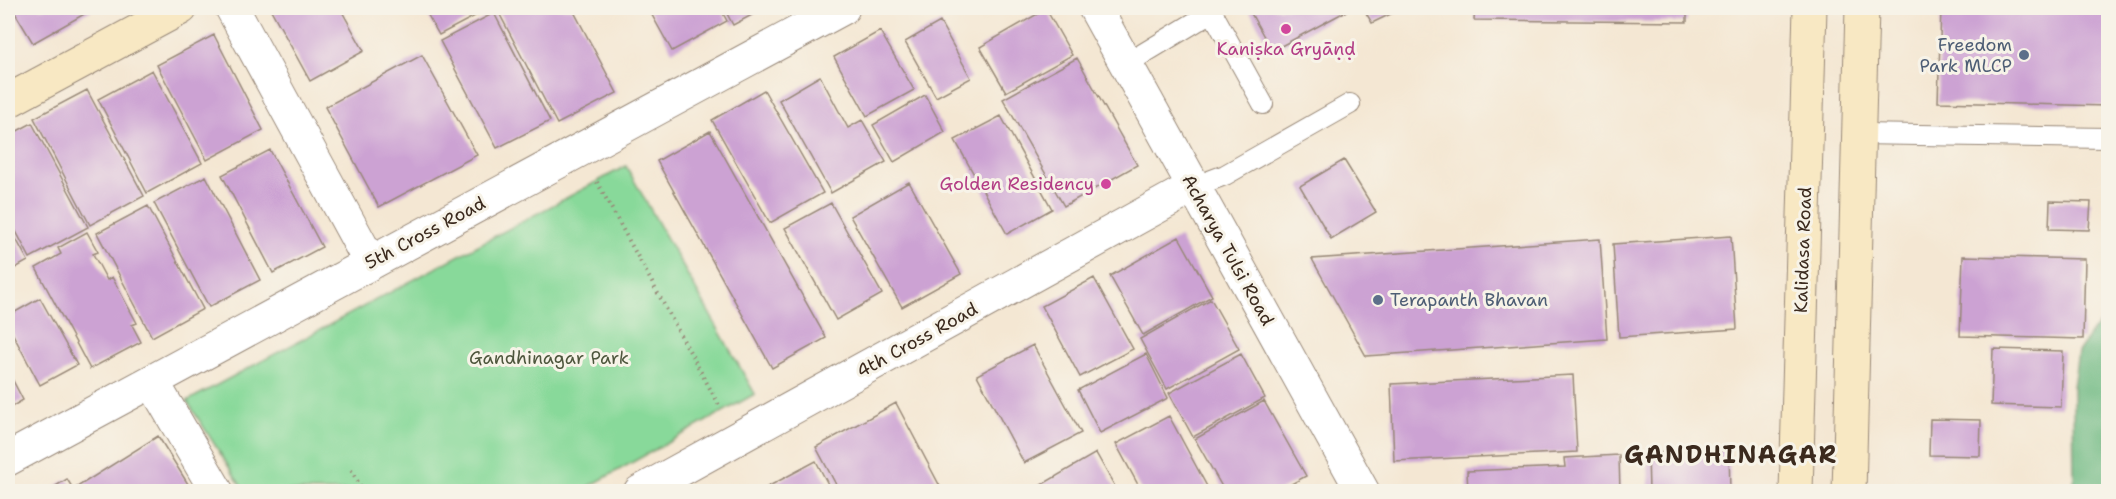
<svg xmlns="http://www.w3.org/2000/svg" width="2116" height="499" viewBox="0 0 2116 499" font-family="'Shantell Sans',sans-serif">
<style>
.green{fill:#88d99a;stroke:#62825c;stroke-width:1.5}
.forest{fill:#6eb982;stroke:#547250;stroke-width:1.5}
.building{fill:#cca2d3}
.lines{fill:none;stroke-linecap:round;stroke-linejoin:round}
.lane-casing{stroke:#988878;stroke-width:22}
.street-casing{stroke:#988878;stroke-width:35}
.secondary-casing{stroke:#988878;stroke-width:35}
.path{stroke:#988878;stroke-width:4;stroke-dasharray:1.5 4.5;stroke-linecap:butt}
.lane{stroke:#fff;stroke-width:20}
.street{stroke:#fff;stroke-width:33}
.secondary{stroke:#f8e8c3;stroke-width:33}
.hotel-dot{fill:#d1479c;stroke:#f7f3e8;stroke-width:2}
.service-dot{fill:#5c6f8a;stroke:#f7f3e8;stroke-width:2}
.labels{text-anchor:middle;stroke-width:6;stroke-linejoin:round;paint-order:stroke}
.service-label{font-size:18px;fill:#4e5e75;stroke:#f7f3e8;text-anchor:end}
.hotel-label{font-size:18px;fill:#b23c85;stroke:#f7f3e8}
.street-label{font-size:18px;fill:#3b2a1e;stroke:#f7f3e8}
.park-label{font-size:18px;fill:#4e563d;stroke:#f7f3e8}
.district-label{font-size:24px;font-weight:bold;letter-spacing:1.5px;fill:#3b2a1e;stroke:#f7f3e8}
</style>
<rect width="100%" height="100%" fill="#f7f3e8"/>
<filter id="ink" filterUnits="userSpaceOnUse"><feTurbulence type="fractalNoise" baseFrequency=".0167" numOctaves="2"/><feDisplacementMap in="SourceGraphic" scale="12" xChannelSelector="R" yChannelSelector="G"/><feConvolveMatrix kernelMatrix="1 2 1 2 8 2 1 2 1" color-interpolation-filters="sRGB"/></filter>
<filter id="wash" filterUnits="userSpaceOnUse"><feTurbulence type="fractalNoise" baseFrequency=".008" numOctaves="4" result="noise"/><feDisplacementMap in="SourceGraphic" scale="24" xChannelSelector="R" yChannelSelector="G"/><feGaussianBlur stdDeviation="1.35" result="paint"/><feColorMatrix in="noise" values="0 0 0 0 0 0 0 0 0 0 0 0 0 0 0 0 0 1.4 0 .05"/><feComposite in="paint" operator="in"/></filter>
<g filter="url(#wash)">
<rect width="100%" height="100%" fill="#f4e7d3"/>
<path class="green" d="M626,166l129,228 -174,97h-337l-57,-90z"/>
<path class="forest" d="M2108,317v174h-34l-1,-104 5,-35 15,-22z"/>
<g id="blocks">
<path class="building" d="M12,8h83l-62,35z
M270,8h70l24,43 -54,30z
M424,8h66l-51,27z
M501,8h71l45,85 -60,31 -60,-115z
M648,8h72l7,13 -55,30z
M724,8h41l-32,17z
M1248,8h104l-80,43z
M1363,8h40l-31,15z
M1475,8h212v14l-213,-2z
M1941,8h167v98l-170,-4z
M1046,9l26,46 -66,37 -26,-45z
M494,13l56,108 -53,27 -57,-107z
M940,22l31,56 -35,19 -31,-55z
M880,31l34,59 -47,26 -33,-59z
M214,35l49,95 -56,30 -50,-95z
M422,55l55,100 -98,52 -54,-100z
M1077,58l60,107 -73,41 -61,-107z
M152,70l50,93 -55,30 -49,-94z
M820,76l28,52 14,-8 24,42 -55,31 -52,-93z
M87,90l57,106 -54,29 -56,-107z
M764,90l59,103 -53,30 -58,-103z
M925,95l20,37 -51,30 -21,-37z
M1001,116l51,93 -45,25 -52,-94z
M32,123l56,104 -58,31 -22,-42v-80z
M710,131l116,207 -54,30 -115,-207z
M270,150l52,97 -49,26 -51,-98z
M1344,160l32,52 -45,27 -31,-53z
M206,176l54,104 -51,27 -55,-104z
M909,182l52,92 -59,33 -52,-91z
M2050,201l41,1 -2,28 -40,-1z
M831,203l51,91 -46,26 -51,-92z
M148,206l55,103 -51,28 -55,-104z
M8,224l20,37 -20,11z
M87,232l11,20 -5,2 14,26 5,-3 25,46 -5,2 9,17 -51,27 -54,-101 25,-14 -3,-6z
M1731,236l6,93 -118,8 -6,-93z
M1179,237l33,59 -69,39 -33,-59z
M1600,239l7,100 -241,17 -54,-97z
M1963,256l122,3 -2,80 -123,-3z
M1094,278l39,71 -53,28 -38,-71z
M40,298l37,67 -37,20 -32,-60v-9z
M1211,299l28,50 -72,40 -27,-50z
M1033,345l48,88 -57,30 -47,-88z
M1993,349l70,2 -2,56 -70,-2z
M1146,354l22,44 -68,35 -22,-43z
M1241,354l24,44 -72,39 -24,-44z
M8,371l15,29 -15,9z
M1573,375l4,77 -183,9 -3,-77z
M1264,401l42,75 -29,16h-52l-30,-53z
M896,403l47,89h-103l-24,-45z
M1169,416l41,76h-68l-26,-48z
M1930,419l51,1 -1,36 -51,-1z
M158,436l35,56h-113l-3,-5z
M1729,450l1,42h-81l-1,-39z
M1096,453l22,39h-80l-2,-4z
M1619,455l1,37h-152l-1,-21 98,-4 -1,-9z
M816,461l16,31h-74z
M67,479l8,13h-29z"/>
</g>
</g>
<g filter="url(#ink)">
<use href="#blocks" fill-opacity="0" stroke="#988878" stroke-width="1.5"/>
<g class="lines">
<defs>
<path id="lane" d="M1210,8l53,96
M1126,64l86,-52
M1858,134l250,4
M1193,187l32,-12 125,-71"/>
<path id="street" d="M232,8l138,254
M1095,8l268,484
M152,381l65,111
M8,459l835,-451
M640,492l553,-305"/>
<path id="secondary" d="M8,101l173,-93
M1796,492l14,-484
M1849,492l13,-484"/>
</defs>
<use href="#lane" class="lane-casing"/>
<use href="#street" class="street-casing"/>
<use href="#secondary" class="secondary-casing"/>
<path class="path" d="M597,182l123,225
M351,470l13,22"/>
<use href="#lane" class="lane"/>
<use href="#street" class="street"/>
<use href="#secondary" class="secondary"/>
</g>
</g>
<g class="hotel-dot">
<circle cx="1286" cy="29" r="6"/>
<circle cx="1106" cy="184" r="6"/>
</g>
<g class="service-dot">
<circle cx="2024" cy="55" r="6"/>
<circle cx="1378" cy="300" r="6"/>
</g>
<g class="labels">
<g class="service-label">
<text x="2012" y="51">Freedom<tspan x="2012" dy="21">Park MLCP</tspan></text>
<text x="1390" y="306" text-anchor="start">Terapanth Bhavan</text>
</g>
<g class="hotel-label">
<text x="1286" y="55">Kaniṣka Gryāṇḍ</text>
<text x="1094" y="190" text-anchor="end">Golden Residency</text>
</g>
<g class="street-label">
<text transform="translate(425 233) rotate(-28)" y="6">5th Cross Road</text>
<text transform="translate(1228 250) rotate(61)" y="6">Acharya Tulsi Road</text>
<text transform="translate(1803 250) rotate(-88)" y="6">Kalidasa Road</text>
<text transform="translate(917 340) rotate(-29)" y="6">4th Cross Road</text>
</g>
<g class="park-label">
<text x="549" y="364">Gandhinagar Park</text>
</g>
<g class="district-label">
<text x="1731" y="463">GANDHINAGAR</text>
</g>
</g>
<rect width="2116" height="499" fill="none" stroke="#f7f3e8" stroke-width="30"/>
</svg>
